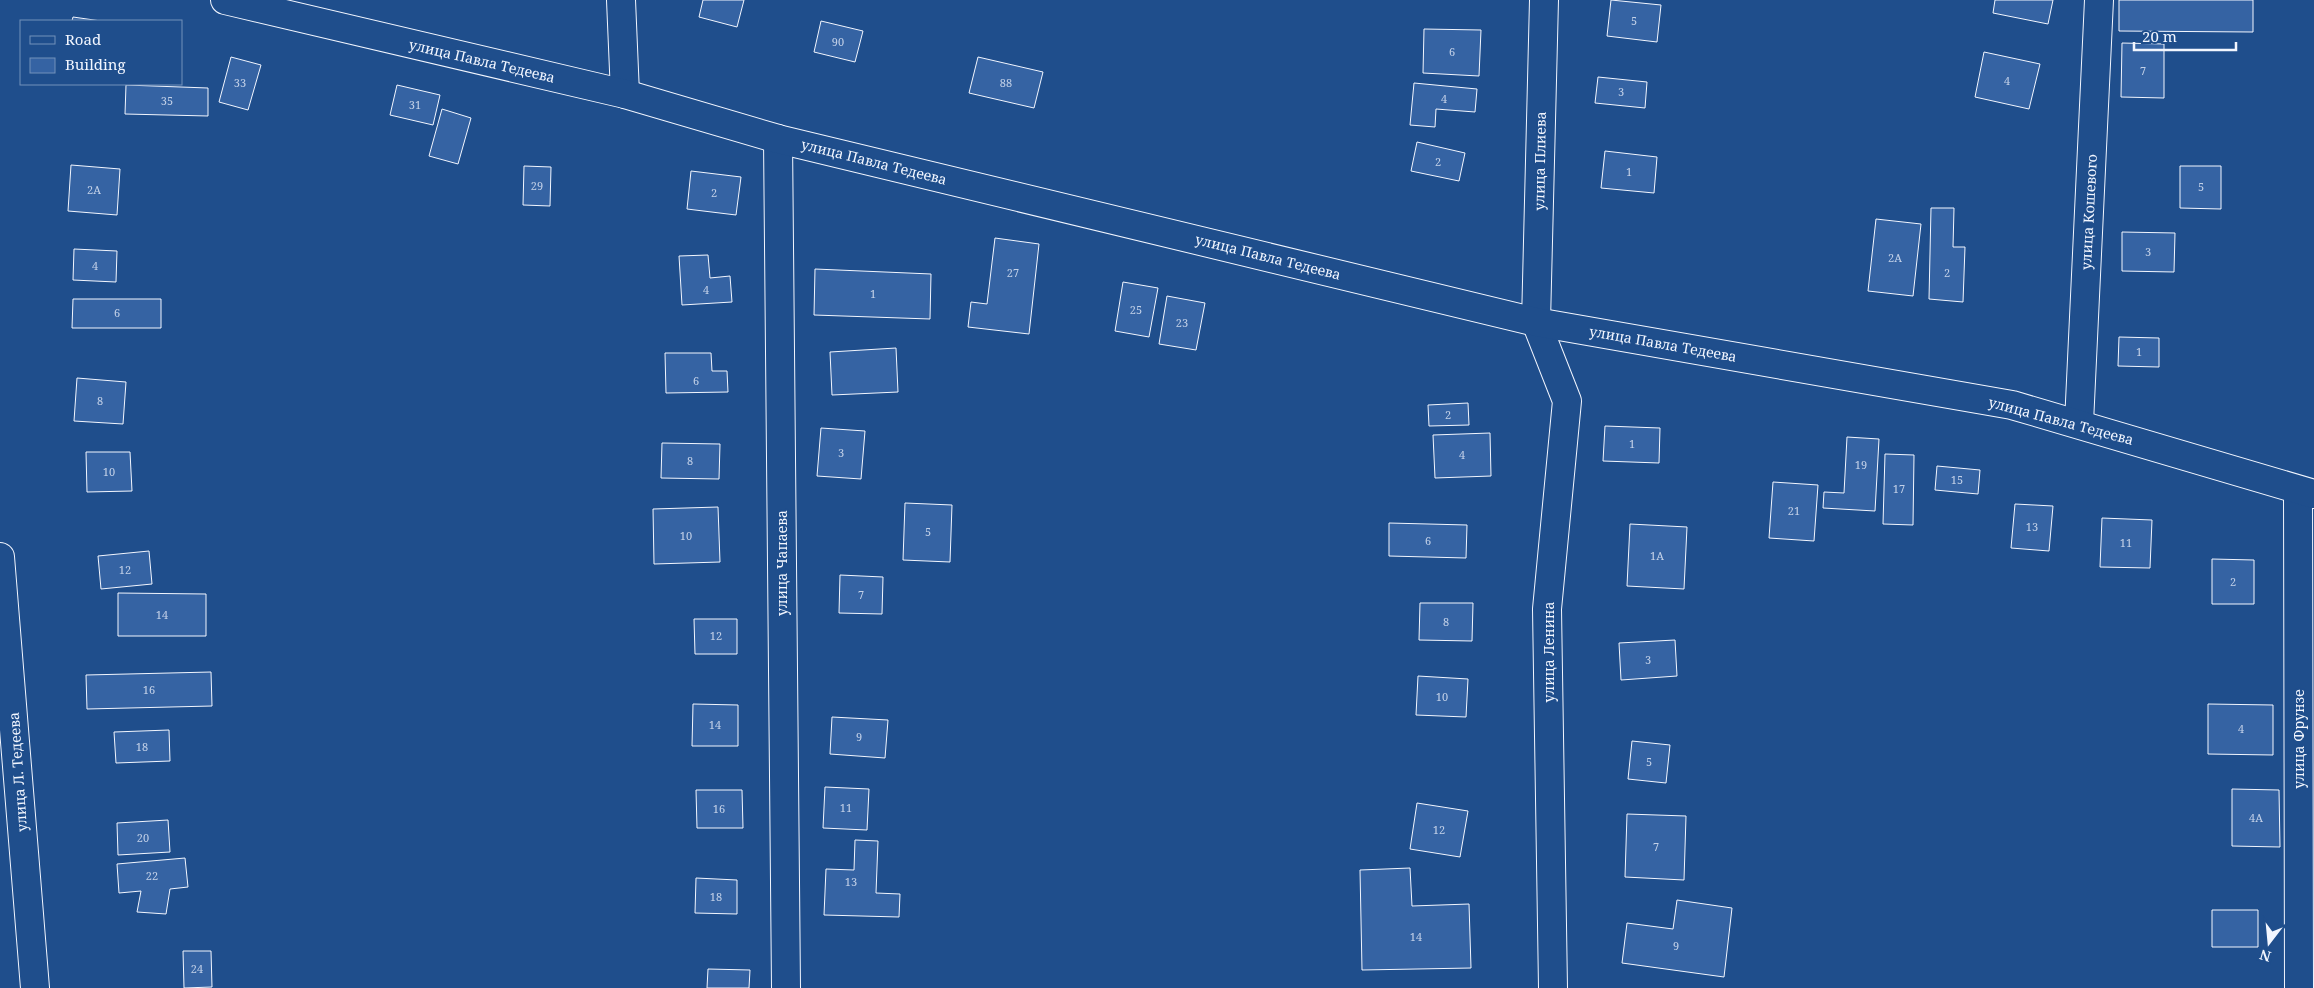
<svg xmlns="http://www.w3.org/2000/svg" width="2314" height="988" viewBox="0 0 2314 988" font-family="'Noto Serif',serif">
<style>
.building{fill:#3563a3;stroke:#f2f6ff}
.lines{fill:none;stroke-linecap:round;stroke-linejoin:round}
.street-casing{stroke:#f2f6ff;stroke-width:30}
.secondary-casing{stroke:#f2f6ff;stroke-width:30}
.street{stroke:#1f4e8c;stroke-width:28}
.secondary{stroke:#1f4e8c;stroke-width:28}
.labels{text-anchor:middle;stroke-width:4;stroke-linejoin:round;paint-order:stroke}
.number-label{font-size:11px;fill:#c3d1e8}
.street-label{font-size:14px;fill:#f2f6ff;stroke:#1f4e8c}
</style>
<rect width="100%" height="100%" fill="#1f4e8c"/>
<path class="building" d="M703,0h41l-7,27 -38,-10z
M1611,0l50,5 -4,37 -50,-6z
M1995,0h58l-5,24 -55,-11z
M2119,0h134v32l-134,-1z
M73,17l28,4h-29z
M821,21l42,10 -8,31 -41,-10z
M1424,29l57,1 -2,46 -56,-3z
M2122,43l42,1v54l-43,-1z
M1984,52l56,12 -11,45 -54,-12z
M231,57l30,8 -13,45 -29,-8z
M978,57l65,15 -9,36 -65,-15z
M1598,77l49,5 -2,26 -50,-5z
M1414,83l63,6 -2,23 -39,-3 -1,18 -25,-2z
M126,85l82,3v28l-83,-2z
M397,85l43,10 -7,30 -43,-10z
M442,109l29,9 -13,46 -29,-8z
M1417,142l48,11 -6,28 -48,-10z
M1605,151l52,6 -3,36 -53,-5z
M71,165l49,4 -3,46 -49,-4z
M524,166l27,1 -1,39 -27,-1z
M2180,166h41v43l-41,-1z
M691,171l50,6 -5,38 -49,-6z
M1931,208h23l-1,39h12l-2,55 -34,-3z
M1876,219l45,5 -8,72 -45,-5z
M2122,232l53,1 -1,39 -52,-1z
M995,238l44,6 -10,90 -61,-7 3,-25 16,2z
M74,249l43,2 -1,31 -43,-2z
M708,255l2,23 20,-2 2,26 -50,3 -3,-49z
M815,269l116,5 -1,45 -116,-4z
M1123,282l35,6 -9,49 -34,-6z
M1167,296l38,7 -9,47 -37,-6z
M73,299h88v29h-89z
M2119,337l40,1v29l-41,-1z
M896,348l2,44 -66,3 -2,-43z
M665,353h46l1,18h15l1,21 -62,1z
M77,378l49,4 -3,42 -49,-3z
M1468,403l1,22 -40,1 -1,-21z
M1605,426l55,2 -1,35 -56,-2z
M821,428l44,3 -4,48 -44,-3z
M1490,433l1,43 -56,2 -2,-43z
M1847,437l32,2 -4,72 -52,-3 1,-16 20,1z
M662,443l58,1 -1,35 -58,-1z
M86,452h44l2,39 -45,1z
M1885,454l29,1 -1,70 -30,-1z
M1937,466l43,4 -2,24 -43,-4z
M1773,482l45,3 -4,56 -45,-3z
M905,503l47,2 -2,57 -47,-2z
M2015,504l38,2 -4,45 -38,-3z
M718,507l2,55 -66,2 -1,-55z
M2102,518l50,2 -2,48 -50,-1z
M1389,523l78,2 -1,33 -77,-2z
M1630,524l57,3 -3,62 -57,-3z
M149,551l3,33 -51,5 -3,-33z
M2212,559l42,1v44h-42z
M840,575l43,2 -1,37 -43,-1z
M118,593l88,1v42h-88z
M1420,603h53l-1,38 -53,-1z
M694,619h43v35h-42z
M1675,640l2,36 -56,4 -2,-37z
M211,672l1,34 -125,3 -1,-34z
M1418,676l50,3 -2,38 -50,-2z
M693,704l45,1v41h-46z
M2208,704l65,1v50l-65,-1z
M832,717l56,3 -3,38 -55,-4z
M169,730l1,31 -54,2 -2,-31z
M1632,741l38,4 -4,38 -38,-4z
M825,787l44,2 -2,41 -44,-2z
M2232,789l47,1 1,57 -48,-1z
M696,790h46l1,38h-46z
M1417,803l51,8 -8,46 -50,-8z
M1627,814l59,2 -2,64 -59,-3z
M168,820l2,32 -52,3 -1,-32z
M855,840l23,1 -2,52 24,1 -1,23 -75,-2 2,-46 28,1z
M185,858l3,29 -18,2 -4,25 -29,-2 4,-21 -22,2 -2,-29z
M1410,868l2,38 57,-2 2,64 -109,2 -2,-100z
M696,878l41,2v34l-42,-1z
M1677,900l55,8 -8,69 -102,-14 5,-40 46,6z
M2212,910h46v37h-46z
M183,951h28l1,36 -28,1z
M708,969l42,1 -1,18h-42z"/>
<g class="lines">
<defs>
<path id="street" d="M621,0l4,94
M1544,0l-8,322 31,79 -20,208 6,379
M778,139l8,849
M2079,423l20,-423
M2298,490l1,498
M0,557l35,431"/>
<path id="secondary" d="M225,0l400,94 153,45 758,183 476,83 302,89"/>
</defs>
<use href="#street" class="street-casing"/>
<use href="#secondary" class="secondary-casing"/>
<use href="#street" class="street"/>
<use href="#secondary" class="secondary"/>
</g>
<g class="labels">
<g class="number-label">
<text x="1634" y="25">5</text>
<text x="838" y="46">90</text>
<text x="1452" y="56">6</text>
<text x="2143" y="75">7</text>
<text x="2007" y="85">4</text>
<text x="240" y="87">33</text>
<text x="1006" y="87">88</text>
<text x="1621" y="96">3</text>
<text x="1444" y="103">4</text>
<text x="167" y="105">35</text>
<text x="415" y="109">31</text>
<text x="1438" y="166">2</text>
<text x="1629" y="176">1</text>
<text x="537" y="190">29</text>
<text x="2201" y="191">5</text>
<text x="94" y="194">2А</text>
<text x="714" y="197">2</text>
<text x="2148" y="256">3</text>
<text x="1895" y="262">2А</text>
<text x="95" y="270">4</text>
<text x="1013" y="277">27</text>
<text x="1947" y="277">2</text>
<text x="706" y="294">4</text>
<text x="873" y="298">1</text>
<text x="1136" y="314">25</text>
<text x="117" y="317">6</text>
<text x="1182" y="327">23</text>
<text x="2139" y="356">1</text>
<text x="696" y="385">6</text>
<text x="100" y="405">8</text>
<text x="1448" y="419">2</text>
<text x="1632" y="448">1</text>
<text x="841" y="457">3</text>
<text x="1462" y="459">4</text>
<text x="690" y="465">8</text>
<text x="1861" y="469">19</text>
<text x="109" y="476">10</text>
<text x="1957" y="484">15</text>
<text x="1899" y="493">17</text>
<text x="1794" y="515">21</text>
<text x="2032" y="531">13</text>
<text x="928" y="536">5</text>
<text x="686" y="540">10</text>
<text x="1428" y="545">6</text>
<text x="2126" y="547">11</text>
<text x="1657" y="560">1А</text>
<text x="125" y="574">12</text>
<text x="2233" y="586">2</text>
<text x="861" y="599">7</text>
<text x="162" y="619">14</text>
<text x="1446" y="626">8</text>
<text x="716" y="640">12</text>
<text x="1648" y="664">3</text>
<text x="149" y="694">16</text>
<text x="1442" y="701">10</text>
<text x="715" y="729">14</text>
<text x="2241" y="733">4</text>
<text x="859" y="741">9</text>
<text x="142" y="751">18</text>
<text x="1649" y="766">5</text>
<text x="846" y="812">11</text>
<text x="719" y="813">16</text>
<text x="2256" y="822">4А</text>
<text x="1439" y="834">12</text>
<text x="143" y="842">20</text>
<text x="1656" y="851">7</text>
<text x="152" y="880">22</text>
<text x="851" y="886">13</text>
<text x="716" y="901">18</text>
<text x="1416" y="941">14</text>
<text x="1676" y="950">9</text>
<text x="197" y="973">24</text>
</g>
<g class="street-label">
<text transform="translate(482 61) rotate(13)" y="5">улица Павла Тедеева</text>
<text transform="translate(1540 161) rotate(-89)" y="5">улица Плиева</text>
<text transform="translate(874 162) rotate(14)" y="5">улица Павла Тедеева</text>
<text transform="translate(2089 212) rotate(-87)" y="5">улица Кошевого</text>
<text transform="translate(1268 257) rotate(14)" y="5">улица Павла Тедеева</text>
<text transform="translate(1663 344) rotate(10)" y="5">улица Павла Тедеева</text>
<text transform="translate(2061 421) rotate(15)" y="5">улица Павла Тедеева</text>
<text transform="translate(782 563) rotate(-90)" y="5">улица Чапаева</text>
<text transform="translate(1549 652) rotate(-90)" y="5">улица Ленина</text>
<text transform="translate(2299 739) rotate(-90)" y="5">улица Фрунзе</text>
<text transform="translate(18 772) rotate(-94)" y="5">улица Л. Тедеева</text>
</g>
</g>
<rect x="20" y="20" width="162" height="65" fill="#1f4e8c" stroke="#7391ba"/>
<rect x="30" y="36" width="25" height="8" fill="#1f4e8c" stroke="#7391ba"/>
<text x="65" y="45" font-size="15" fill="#f2f6ff">Road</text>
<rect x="30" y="58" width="25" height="15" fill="#3563a3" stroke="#7391ba"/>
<text x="65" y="70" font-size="15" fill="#f2f6ff">Building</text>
<g transform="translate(2269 943) rotate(196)" stroke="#1f4e8c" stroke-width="4" paint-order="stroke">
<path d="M0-4L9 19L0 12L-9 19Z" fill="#f2f6ff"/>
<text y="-8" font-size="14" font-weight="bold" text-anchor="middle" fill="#f2f6ff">N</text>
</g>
<path d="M2134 42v8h102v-8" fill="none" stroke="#f2f6ff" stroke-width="2.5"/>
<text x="2142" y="42" font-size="15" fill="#f2f6ff" stroke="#1f4e8c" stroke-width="4" paint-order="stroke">20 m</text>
</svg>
